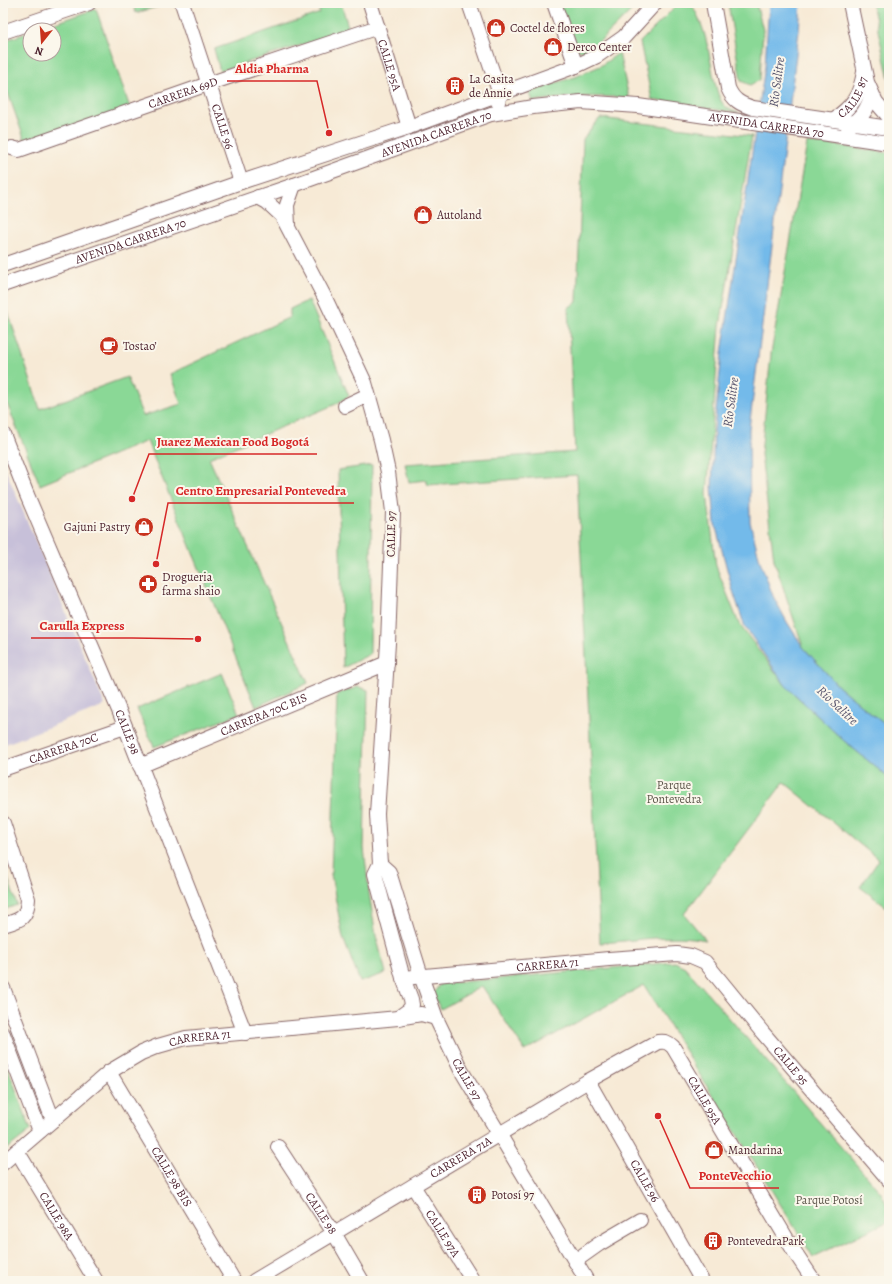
<svg xmlns="http://www.w3.org/2000/svg" width="892" height="1284" viewBox="0 0 892 1284" font-family="Alegreya,serif">
<style>
.industrial{fill:#c7c0d9}
.green{fill:#8ad896;stroke:#6a7c60}
.water{fill:#73baea;stroke:#5e6c8a}
.lines{fill:none;stroke-linecap:round;stroke-linejoin:round}
.minor-casing{stroke:#876667;stroke-width:16}
.minor{stroke:#fff;stroke-width:14}
.labels{text-anchor:middle;stroke-width:4;stroke-linejoin:round;paint-order:stroke}
.poi-label{font-size:12px;fill:#4a1f2b;stroke:#fbf7ec;text-anchor:start}
.street-label{font-size:12px;fill:#4a1f2b;stroke:#fbf7ec}
.park-label{font-size:12px;fill:#5d564b;stroke:#fbf7ec}
.water-label{font-size:13px;font-style:italic;fill:#58556e;stroke:#fbf7ec}
.leader{fill:none;stroke:#d62828;stroke-width:1.5}
.callout-dot{fill:#d62828;stroke:#fbf7ec;stroke-width:1.5}
.callout-label{font-size:13px;text-anchor:middle;font-weight:bold;fill:#d62828;stroke:#fbf7ec;stroke-width:4;stroke-linejoin:round;paint-order:stroke}
</style>
<rect width="100%" height="100%" fill="#fbf7ec"/>
<filter id="ink" filterUnits="userSpaceOnUse"><feTurbulence type="fractalNoise" baseFrequency=".025" numOctaves="2"/><feDisplacementMap in="SourceGraphic" scale="8" xChannelSelector="R" yChannelSelector="G"/><feConvolveMatrix kernelMatrix="1 2 1 2 8 2 1 2 1" color-interpolation-filters="sRGB"/></filter>
<filter id="wash" filterUnits="userSpaceOnUse"><feTurbulence type="fractalNoise" baseFrequency=".012" numOctaves="4" result="noise"/><feDisplacementMap in="SourceGraphic" scale="16" xChannelSelector="R" yChannelSelector="G"/><feGaussianBlur stdDeviation="0.9" result="paint"/><feColorMatrix in="noise" values="0 0 0 0 0 0 0 0 0 0 0 0 0 0 0 0 0 1.4 0 .05"/><feComposite in="paint" operator="in"/></filter>
<g filter="url(#wash)">
<rect width="100%" height="100%" fill="#f7ead6"/>
<path class="industrial" d="M3,464l102,241 -102,40z"/>
<path class="green" d="M132,3h39l-35,10z
M316,3h25l8,27 -129,41 -6,-22 106,-36z
M558,3h81l-46,45 -8,4 -9,-2z
M679,3h12c7,12 13,26 16,41 4,14 8,54 18,62 3,4 10,5 14,7l-87,-13 -12,-58z
M728,3h28l7,27 -3,50 -10,5 -9,-4z
M872,3h17v77z
M96,9l34,99 -104,36 -23,-65v-38l27,-9v22h24v-24h-19z
M619,53l10,45c-32,-3 -64,-1 -96,3l-4,-10 46,-14 25,-11z
M600,118l152,18 -32,190 -13,168 9,72 23,58 47,62 57,54 46,38v131l-29,-22 19,-27 -95,-78 -100,132 22,26c-35,-7 -71,1 -106,3l-23,-468 -149,10 -2,-5 -17,2 -4,-18 170,-12 -7,-144 9,-6 6,-163z
M807,143l29,2 53,8v575l-50,-41 -36,-40 -29,-87 -13,-106 10,-100z
M4,300l36,109 87,-32 16,39 38,-12 -11,-30 120,-57v-8l19,-9 40,96 -13,8 -127,54 99,225 -52,24 -109,-266 -107,44 -37,-91v-93z
M372,465l-2,189 -27,14 -5,-198z
M222,673l17,41 -85,33 -17,-38z
M358,687l10,3 -4,158 5,45 7,43 10,37 -26,9 -17,-44 -12,-63 6,-181z
M3,864l14,41 -14,5z
M675,962l10,5 196,226 8,16v12l-76,36 -169,-272 -119,66 -43,-65 -41,23 -9,-14 8,-11z
M3,1055l28,75 -28,22z"/>
<path class="water" d="M769,3h32l-2,28 -50,398 1,93 10,39 13,35 14,26 16,25 36,40 50,41v50l-46,-38 -57,-54 -41,-59 -13,-39 -17,-64 -3,-37 2,-57 8,-77 43,-287z"/>
</g>
<g filter="url(#ink)">
<g class="lines">
<defs>
<g id="minor">
<path id="s1" d="M182,3l59,179"/>
<path id="s2" d="M370,3l39,124"/>
<path d="M469,3l31,91 -2,8"/>
<path d="M554,3l22,63"/>
<path d="M713,3l15,85c5,12 12,16 25,20l136,20"/>
<path d="M850,3l17,79 9,20 13,15"/>
<path d="M3,32l86,-29"/>
<path id="s3" d="M833,120c20,-14 27,-24 31,-48"/>
<path d="M848,127c14,-8 20,-19 24,-33"/>
<path id="s4" d="M12,148l7,2 189,-66 170,-57"/>
<path d="M258,197l9,5 15,14 43,82 40,85 16,57 7,32 5,40 -5,131 -11,171 3,50 -5,10 28,104 8,21 1,6 -3,5 -11,8"/>
<path d="M288,225l-1,-20 7,-20"/>
<path d="M3,265l238,-83 168,-55 167,-61 21,-10 27,-19 31,-34"/>
<path id="s5" d="M3,285l291,-100 197,-71 42,-7 48,-5 57,4 251,37"/>
<path d="M345,406l23,-11"/>
<path id="s6" d="M3,434l24,61 91,213 127,325"/>
<path id="s7" d="M140,766l247,-103"/>
<path id="s8" d="M3,769l122,-42"/>
<path d="M3,823l25,76c-1,20 -8,21 -25,26"/>
<path id="s9" d="M380,864l9,8 32,104 15,42 25,52 126,211"/>
<path id="s10" d="M403,978l206,-19 68,-5 14,2 14,6 58,71 126,147"/>
<path d="M3,988l50,132"/>
<path d="M3,1034l37,97"/>
<path id="s11" d="M109,1072l125,209"/>
<path id="s12" d="M588,1081l114,200"/>
<path id="s13" d="M278,1147l56,86 28,48"/>
<path id="s14" d="M17,1151l79,130"/>
<path id="s15" d="M3,1163l106,-91 32,-19 17,-7 28,-8 212,-20 23,-4 15,4"/>
<path id="s16" d="M413,1186l60,95"/>
<path d="M575,1261l24,-17 41,-24"/>
<path id="s17" d="M254,1281l334,-200 70,-39c7,-1 10,0 15,5l121,204 20,30"/>
</g>
</defs>
<use href="#minor" class="minor-casing"/>
<use href="#minor" class="minor"/>
</g>
</g>
<defs>
<symbol id="shop-disc" viewBox="-11 -11 22 22"><circle r="9.5" fill="#c8321e" stroke="#fbf7ec"/><path d="M-5-2.5h2.3a2.7 3.5 0 0 1 5.4 0H5L5.5 6h-11ZM-1.5-2.5h3a1.5 2.3 0 0 0-3 0Z" fill="#fff"/></symbol>
<symbol id="building-disc" viewBox="-11 -11 22 22"><circle r="9.5" fill="#c8321e" stroke="#fbf7ec"/><path d="M-4-6H4V6H1V3H-1V6H-4ZM-2.5-4.3h1.7v1.8h-1.7ZM.8-4.3h1.7v1.8H.8ZM-2.5-1h1.7V.8h-1.7ZM.8-1h1.7V.8H.8Z" fill="#fff"/></symbol>
<symbol id="cafe-disc" viewBox="-11 -11 22 22"><circle r="9.5" fill="#c8321e" stroke="#fbf7ec"/><path d="M-5.5-4.5H6V0H3Q3 3.5 0 3.5H-2.5Q-5.5 3.5-5.5 0ZM3-3.2v2h1.7v-2ZM-6 4.5H4V6H-6Z" fill="#fff"/></symbol>
<symbol id="pharmacy-disc" viewBox="-11 -11 22 22"><circle r="9.5" fill="#c8321e" stroke="#fbf7ec"/><path d="M-2-6h4v4h4v4h-4v4h-4v-4h-4v-4h4Z" fill="#fff"/></symbol>
</defs>
<g fill-rule="evenodd">
<use href="#shop-disc" x="485" y="17" width="22" height="22"/>
<use href="#shop-disc" x="542" y="36" width="22" height="22"/>
<use href="#building-disc" x="444" y="75" width="22" height="22"/>
<use href="#shop-disc" x="412" y="204" width="22" height="22"/>
<use href="#cafe-disc" x="98" y="335" width="22" height="22"/>
<use href="#shop-disc" x="133" y="516" width="22" height="22"/>
<use href="#pharmacy-disc" x="137" y="573" width="22" height="22"/>
<use href="#shop-disc" x="703" y="1139" width="22" height="22"/>
<use href="#building-disc" x="466" y="1184" width="22" height="22"/>
<use href="#building-disc" x="702" y="1230" width="22" height="22"/>
</g>
<g class="labels">
<g class="poi-label">
<text x="510" y="32">Coctel de flores</text>
<text x="567" y="51">Derco Center</text>
<text x="469" y="83">La Casita<tspan x="469" dy="14">de Annie</tspan></text>
<text x="437" y="219">Autoland</text>
<text x="123" y="350">Tostao’</text>
<text x="130" y="531" text-anchor="end">Gajuni Pastry</text>
<text x="162" y="581">Drogueria<tspan x="162" dy="14">farma shaio</tspan></text>
<text x="728" y="1154">Mandarina</text>
<text x="491" y="1199">Potosí 97</text>
<text x="727" y="1245">PontevedraPark</text>
</g>
<g class="street-label">
<text dy="4" stroke="none"><textPath href="#s2" startOffset="65">CALLE 95A</textPath></text>
<text dy="4" stroke="none"><textPath href="#s4" startOffset="181">CARRERA 69D</textPath></text>
<text dy="4" stroke="none"><textPath href="#s3" startOffset="31">CALLE 87</textPath></text>
<text dy="4" stroke="none"><textPath href="#s5" startOffset="795">AVENIDA CARRERA 70</textPath></text>
<text dy="4" stroke="none"><textPath href="#s1" startOffset="130">CALLE 96</textPath></text>
<text dy="4" stroke="none"><textPath href="#s5" startOffset="459">AVENIDA CARRERA 70</textPath></text>
<text dy="4" stroke="none"><textPath href="#s5" startOffset="135">AVENIDA CARRERA 70</textPath></text>
<text transform="translate(391 534) rotate(-89)" y="4">CALLE 97</text>
<text dy="4" stroke="none"><textPath href="#s7" startOffset="134">CARRERA 70C BIS</textPath></text>
<text dy="4" stroke="none"><textPath href="#s6" startOffset="323">CALLE 98</textPath></text>
<text dy="4" stroke="none"><textPath href="#s8" startOffset="64">CARRERA 70C</textPath></text>
<text dy="4" stroke="none"><textPath href="#s10" startOffset="145">CARRERA 71</textPath></text>
<text dy="4" stroke="none"><textPath href="#s15" startOffset="238">CARRERA 71</textPath></text>
<text dy="4" stroke="none"><textPath href="#s10" startOffset="439">CALLE 95</textPath></text>
<text dy="4" stroke="none"><textPath href="#s9" startOffset="234">CALLE 97</textPath></text>
<text dy="4" stroke="none"><textPath href="#s17" startOffset="548">CALLE 95A</textPath></text>
<text dy="4" stroke="none"><textPath href="#s17" startOffset="241">CARRERA 71A</textPath></text>
<text dy="4" stroke="none"><textPath href="#s11" startOffset="122">CALLE 98 BIS</textPath></text>
<text dy="4" stroke="none"><textPath href="#s12" startOffset="115">CALLE 96</textPath></text>
<text dy="4" stroke="none"><textPath href="#s13" startOffset="79">CALLE 98</textPath></text>
<text dy="4" stroke="none"><textPath href="#s14" startOffset="76">CALLE 98A</textPath></text>
<text dy="4" stroke="none"><textPath href="#s16" startOffset="56">CALLE 97A</textPath></text>
</g>
<g class="park-label">
<text x="674" y="789">Parque<tspan x="674" dy="14">Pontevedra</tspan></text>
<text x="829" y="1204">Parque Potosí</text>
</g>
<g class="water-label">
<text transform="translate(776 82) rotate(-82)" y="5">Río Salitre</text>
<text transform="translate(730 402) rotate(-82)" y="5">Río Salitre</text>
<text transform="translate(838 705) rotate(43)" y="5">Río Salitre</text>
</g>
</g>
<path class="leader" d="M329 133L317 81H227M132 499L149 454H317M156 564L168 503H354M198 639L132 638H31M658 1116L690 1188H779"/>
<g class="callout-dot">
<circle cx="329" cy="133" r="4"/>
<circle cx="132" cy="499" r="4"/>
<circle cx="156" cy="564" r="4"/>
<circle cx="198" cy="639" r="4"/>
<circle cx="658" cy="1116" r="4"/>
</g>
<g class="callout-label">
<text x="272" y="73">Aldia Pharma</text>
<text x="233" y="446">Juarez Mexican Food Bogotá</text>
<text x="261" y="495">Centro Empresarial Pontevedra</text>
<text x="82" y="630">Carulla Express</text>
<text x="735" y="1180">PonteVecchio</text>
</g>
<rect width="892" height="1284" fill="none" stroke="#fbf7ec" stroke-width="16"/>
<g transform="translate(42 42) rotate(197)"><circle r="19" fill="#fbf7ec" stroke="#b4a19f"/>
<path d="M0-3L7 15L0 10L-7 15Z" fill="#c8321e"/>
<text y="-6" font-size="11" font-weight="bold" text-anchor="middle" fill="#4a1f2b">N</text>
</g>
</svg>
